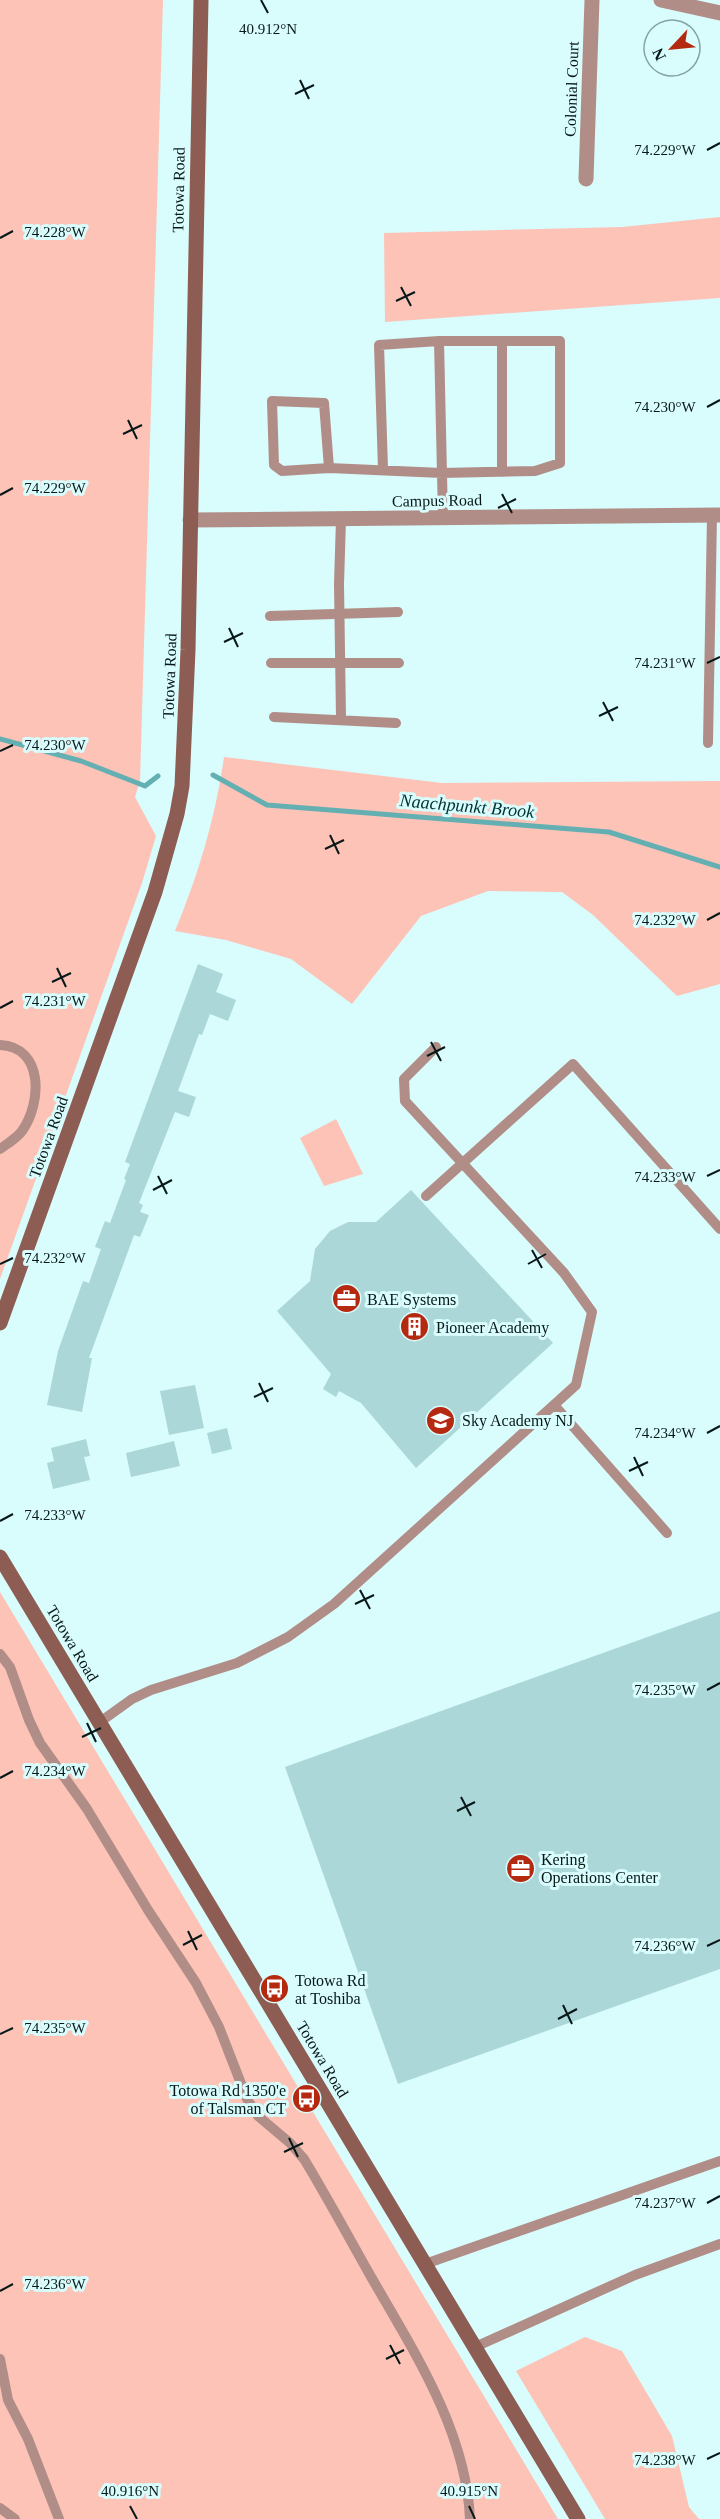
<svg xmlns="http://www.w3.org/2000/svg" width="720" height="2519" viewBox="0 0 720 2519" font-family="Georgia,serif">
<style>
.green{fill:#fdc3b7}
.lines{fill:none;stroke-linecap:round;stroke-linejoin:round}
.stream{stroke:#63afb2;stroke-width:5}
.building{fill:#acd7d8}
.lane{stroke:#b08e87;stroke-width:10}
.street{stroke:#b08e87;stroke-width:15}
.secondary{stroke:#8d5d54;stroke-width:15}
.ticks{fill:none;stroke:#081819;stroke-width:2}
.labels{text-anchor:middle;stroke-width:6;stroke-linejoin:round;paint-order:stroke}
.street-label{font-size:16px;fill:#081819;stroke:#d9fcfd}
.poi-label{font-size:16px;fill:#081819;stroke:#d9fcfd;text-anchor:start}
.water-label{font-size:18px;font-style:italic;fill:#003334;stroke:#d9fcfd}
.ticks-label{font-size:15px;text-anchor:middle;fill:#081819;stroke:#d9fcfd;stroke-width:6;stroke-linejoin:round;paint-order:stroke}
</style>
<rect width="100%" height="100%" fill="#d9fcfd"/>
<path class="green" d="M0,0h163l-23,781 -5,16 21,39 -14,47 -142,396z
M720,217v81l-335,24 -1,-89 238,-6z
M224,757l218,26 278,-2v203l-43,12 -84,-81 -31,-23 -74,-1 -67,25 -69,88 -61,-45 -65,-19 -51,-9c23,-55 41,-115 49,-174z
M336,1119l27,55 -39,12 -24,-48z
M0,1592l558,927h-558z
M585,2337l37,14 50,85 17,71 10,12h-94l-89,-148z"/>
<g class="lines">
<path class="stream" d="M0,739l81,22 64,25 13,-10
M213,775l54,30 342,27 111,35"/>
</g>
<path class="building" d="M198,964l25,10 -7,18 20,8 -8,21 -18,-7 -8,21 -3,-1 -21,57 18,6 -7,20 -14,-5 -36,91 4,2 -3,7 9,3 -9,22 -6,-2 -45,123h3l-10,54 -35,-7 11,-54 25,-70 6,2 12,-34 -6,-2 10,-26 5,2 16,-43 -2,-1 6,-15 -5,-2z
M411,1190l142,153 -137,125 -55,-65 -22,-12 -3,6 -13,-8 8,-15 -54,-63 33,-30 5,-32 15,-18 18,-9h28z
M195,1385l9,43 -35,7 -9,-44z
M227,1428l5,21 -20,5 -5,-21z
M86,1439l4,17 -6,1 6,23 -37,9 -6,-26 7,-2 -3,-13z
M174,1441l6,25 -49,11 -5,-24z
M720,1611v358l-322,115 -113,-317z"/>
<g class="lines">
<path class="lane" d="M439,341l4,177
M502,341v131
M329,468l-5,-65 -52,-2 2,64 8,6 47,-3 113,5 93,-2 25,-8v-122h-121l-60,4 4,124
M341,519l-2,65 2,135
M270,616l128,-4
M271,663h128
M274,717l122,6
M708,743l4,-228
M0,1045c44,2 42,58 22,86 -5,7 -15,13 -22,18
M426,1196l147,-132 147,165
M555,1406l112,127
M0,1654l10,13 19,53 11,23 47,66 61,101 48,73 23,44 28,72 11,17 32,27 14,16c23,38 44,77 66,116 43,75 96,155 100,244
M100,1722l32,-23 19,-9 86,-27 51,-26 46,-33 242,-219 16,-73 -28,-39 -159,-172 -1,-22 32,-32
M425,2264l295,-103
M475,2347l160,-72 85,-31
M0,2359l8,41 20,39 31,80
M0,2508l15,11"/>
<path class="street" d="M661,0l59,13
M586,179l6,-179
M190,520l530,-5"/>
<path class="secondary" d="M0,1323l155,-431 22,-78 5,-28 6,-136 13,-650
M0,1557l578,962"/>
</g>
<path class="ticks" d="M261,0l7,13M300,80l9,19M295,94l19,-9M707,150l13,-7M0,238l13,-7M401,287l10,19M396,301l19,-9M707,407l13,-7M128,420l9,19M123,434l19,-9M502,494l10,19M0,495l13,-7M498,508l18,-9M229,628l9,19M224,642l19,-9M707,663l13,-6M603,702l10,19M599,716l19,-9M0,751l13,-6M330,835l9,19M325,849l19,-9M707,920l13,-7M57,968l9,19M52,982l19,-9M0,1008l13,-7M431,1042l10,19M427,1056l18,-9M158,1176l9,18M707,1176l13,-6M153,1190l19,-10M532,1250l10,18M0,1264l13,-6M528,1264l18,-10M259,1383l9,19M254,1397l19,-9M707,1433l13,-7M634,1457l9,19M629,1471l19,-9M0,1521l13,-7M360,1590l10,19M355,1604l19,-9M707,1690l13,-7M87,1723l9,19M82,1737l19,-9M0,1778l13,-7M461,1797l10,19M457,1811l18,-9M188,1931l9,19M183,1945l19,-10M707,1946l13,-6M563,2005l9,19M558,2019l19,-10M0,2034l13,-6M289,2138l9,19M284,2152l19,-9M707,2203l13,-7M0,2291l13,-7M390,2345l10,19M386,2359l18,-9M707,2459l13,-6M130,2506l7,13M469,2506l6,13"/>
<defs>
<symbol id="office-disc" viewBox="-11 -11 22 22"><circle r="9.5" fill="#b62911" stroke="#d9fcfd"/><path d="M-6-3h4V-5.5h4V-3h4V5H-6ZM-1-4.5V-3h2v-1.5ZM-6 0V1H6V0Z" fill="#fff"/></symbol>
<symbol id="building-disc" viewBox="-11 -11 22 22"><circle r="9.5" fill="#b62911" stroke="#d9fcfd"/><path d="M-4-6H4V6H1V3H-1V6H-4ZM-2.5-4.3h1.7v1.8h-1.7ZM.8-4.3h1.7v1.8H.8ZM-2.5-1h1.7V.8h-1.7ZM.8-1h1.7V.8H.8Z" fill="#fff"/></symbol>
<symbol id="school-disc" viewBox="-11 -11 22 22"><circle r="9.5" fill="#b62911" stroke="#d9fcfd"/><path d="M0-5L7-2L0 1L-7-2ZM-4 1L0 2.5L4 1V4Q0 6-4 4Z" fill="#fff"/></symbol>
<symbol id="bus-disc" viewBox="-11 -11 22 22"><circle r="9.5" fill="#b62911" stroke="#d9fcfd"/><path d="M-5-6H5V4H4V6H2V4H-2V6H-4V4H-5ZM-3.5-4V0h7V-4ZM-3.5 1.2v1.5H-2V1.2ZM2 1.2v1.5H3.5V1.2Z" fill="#fff"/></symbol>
</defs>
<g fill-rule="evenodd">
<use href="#office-disc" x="330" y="1282" width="33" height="33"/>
<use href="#building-disc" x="398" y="1310" width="33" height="33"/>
<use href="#school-disc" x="424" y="1404" width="33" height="33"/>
<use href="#office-disc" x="504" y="1852" width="33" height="33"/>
<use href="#bus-disc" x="258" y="1972" width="33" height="33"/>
<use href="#bus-disc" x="290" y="2082" width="33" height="33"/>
</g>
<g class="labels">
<g class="street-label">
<text transform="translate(571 89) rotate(-88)" y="6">Colonial Court</text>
<text transform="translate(178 190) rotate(-89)" y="6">Totowa Road</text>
<text transform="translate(437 500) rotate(-1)" y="6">Campus Road</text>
<text transform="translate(169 676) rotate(-88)" y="6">Totowa Road</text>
<text transform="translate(48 1137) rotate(-70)" y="6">Totowa Road</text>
<text transform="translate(73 1643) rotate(59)" y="6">Totowa Road</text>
<text transform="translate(323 2059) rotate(59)" y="6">Totowa Road</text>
</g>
<g class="poi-label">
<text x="367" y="1305">BAE Systems</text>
<text x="436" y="1333">Pioneer Academy</text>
<text x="462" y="1426">Sky Academy NJ</text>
<text x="541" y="1865">Kering<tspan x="541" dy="18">Operations Center</tspan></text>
<text x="295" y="1986">Totowa Rd<tspan x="295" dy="18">at Toshiba</tspan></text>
<text x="286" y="2096" text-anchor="end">Totowa Rd 1350'e<tspan x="286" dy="18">of Talsman CT</tspan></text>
</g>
<g class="water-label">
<text transform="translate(467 806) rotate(5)" y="6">Naachpunkt Brook</text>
</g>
</g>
<g class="ticks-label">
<text x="268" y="34">40.912°N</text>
<text x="665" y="155">74.229°W</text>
<text x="55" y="237">74.228°W</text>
<text x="665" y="412">74.230°W</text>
<text x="55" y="493">74.229°W</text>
<text x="665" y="668">74.231°W</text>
<text x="55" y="750">74.230°W</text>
<text x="665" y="925">74.232°W</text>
<text x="55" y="1006">74.231°W</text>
<text x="665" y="1182">74.233°W</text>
<text x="55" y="1263">74.232°W</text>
<text x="665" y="1438">74.234°W</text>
<text x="55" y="1520">74.233°W</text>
<text x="665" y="1695">74.235°W</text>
<text x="55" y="1776">74.234°W</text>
<text x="665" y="1951">74.236°W</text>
<text x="55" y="2033">74.235°W</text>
<text x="665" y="2208">74.237°W</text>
<text x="55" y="2289">74.236°W</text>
<text x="665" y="2465">74.238°W</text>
<text x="130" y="2496">40.916°N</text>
<text x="469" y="2496">40.915°N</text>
</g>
<g transform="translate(672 48) rotate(244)"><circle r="28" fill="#d9fcfd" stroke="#85a1a2" stroke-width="1.5"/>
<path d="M0-4.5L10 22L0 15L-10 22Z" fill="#b62911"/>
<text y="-9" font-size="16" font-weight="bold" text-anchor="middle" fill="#081819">N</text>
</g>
</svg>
